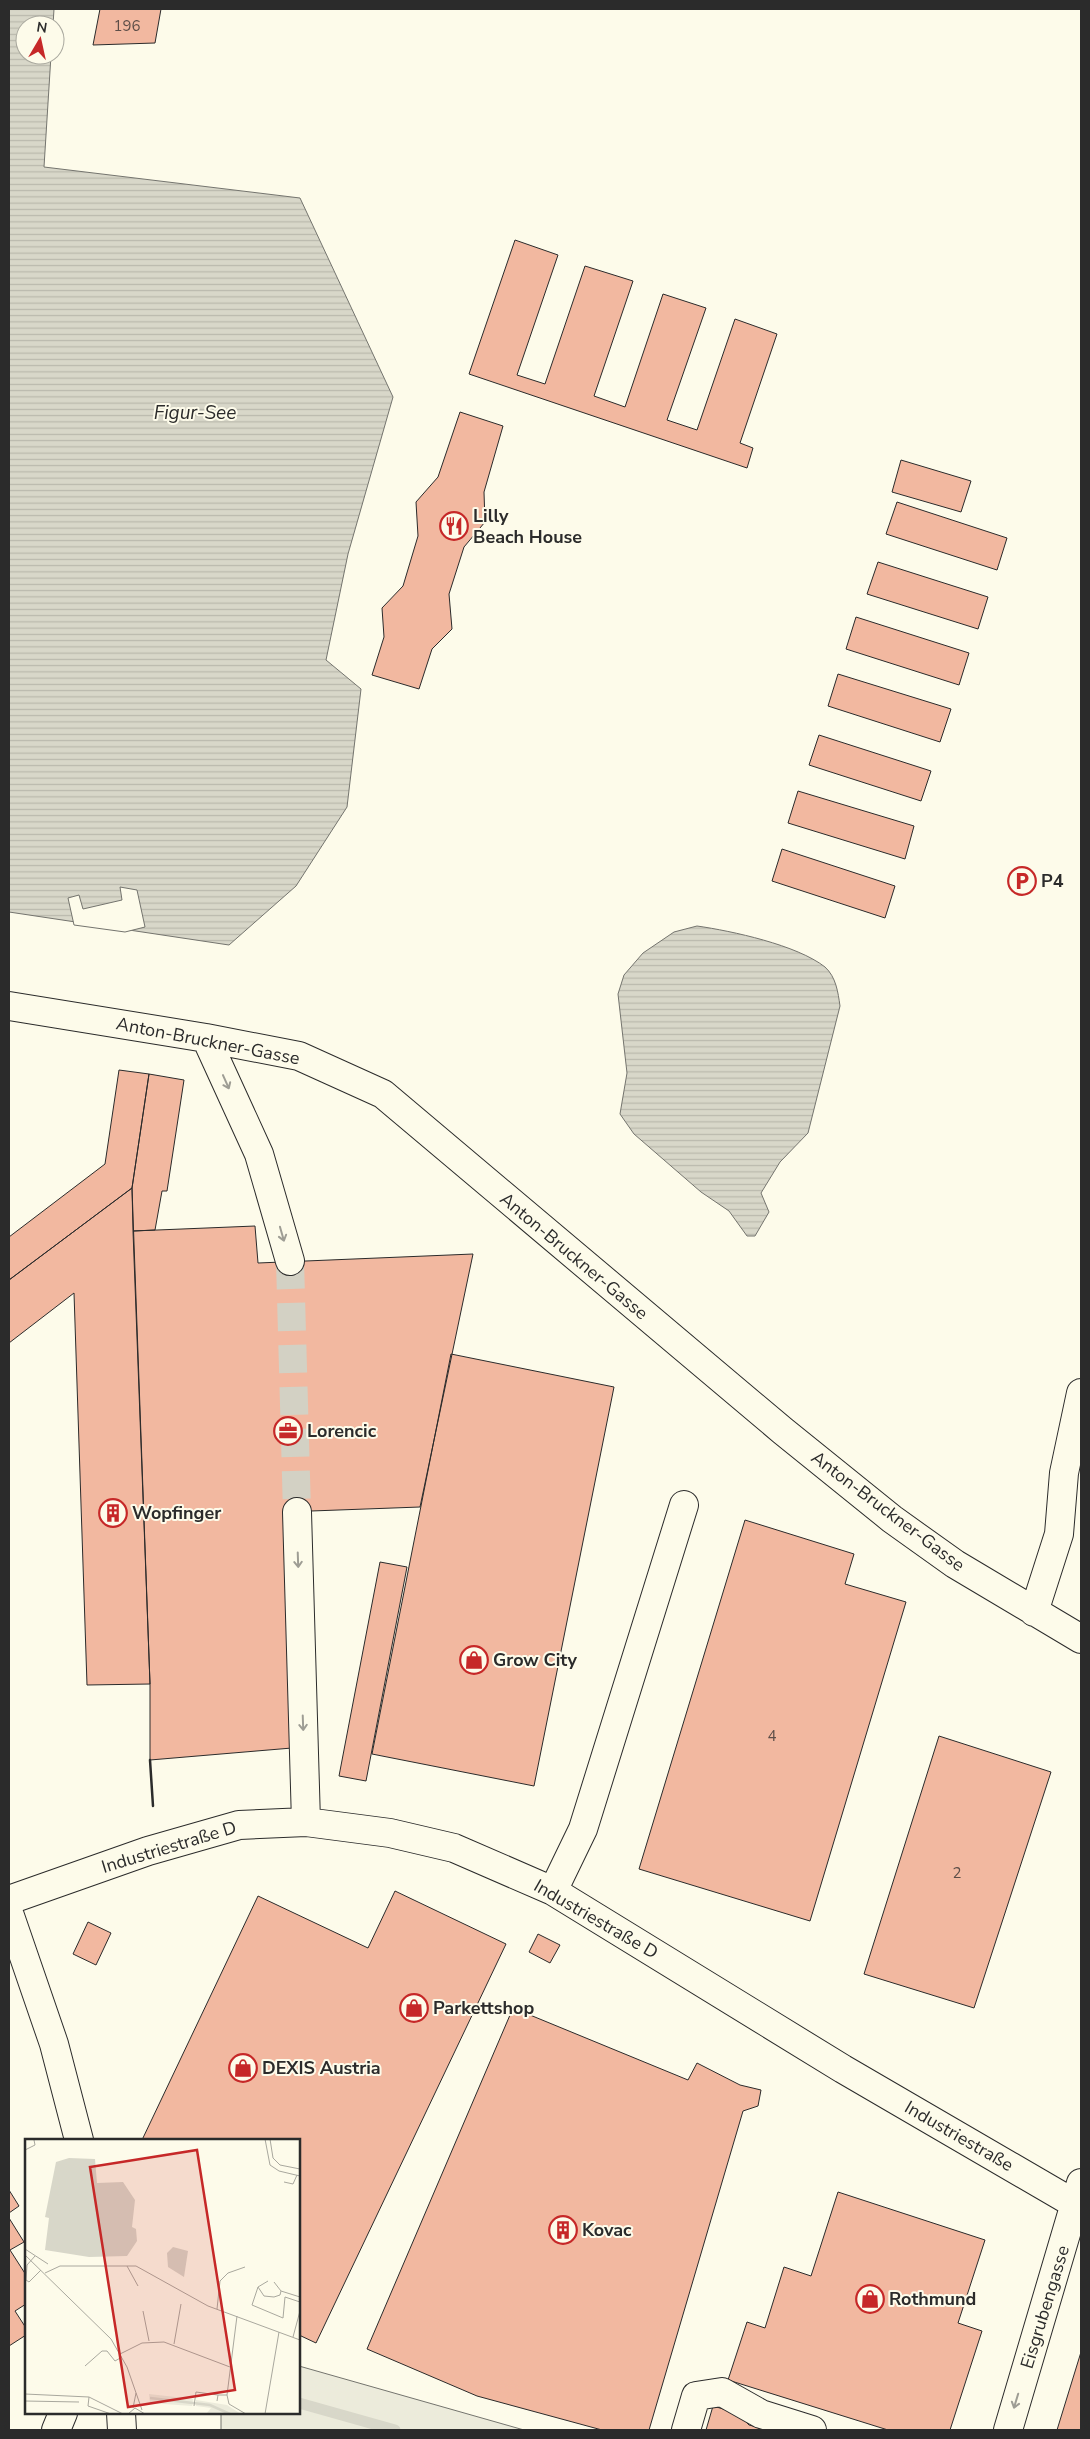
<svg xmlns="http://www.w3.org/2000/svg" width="1090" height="2439" viewBox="0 0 1090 2439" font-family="'Nunito Sans',sans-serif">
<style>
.green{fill:#ecebdb;stroke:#74746e}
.water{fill:url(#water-rules);stroke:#74746e}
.pier{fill:#fdfbea;stroke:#74746e}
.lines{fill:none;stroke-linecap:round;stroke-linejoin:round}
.stream{stroke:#d8d7c9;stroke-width:11}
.building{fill:#f2b8a0;stroke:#2b2b2b}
.minor-tunnel{stroke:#d3d1c4;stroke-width:28;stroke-dasharray:28 14;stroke-linecap:butt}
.minor-casing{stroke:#2b2b2b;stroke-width:30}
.minor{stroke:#fdfbea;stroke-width:28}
.wall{stroke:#2b2b2b;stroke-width:2.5}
.oneway{stroke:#9e9d94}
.labels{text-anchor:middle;stroke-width:4;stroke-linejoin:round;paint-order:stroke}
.number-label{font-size:15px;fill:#5d4e48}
.poi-label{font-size:18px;font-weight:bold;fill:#2b2b2b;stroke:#fdfbea;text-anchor:start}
.street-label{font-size:18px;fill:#2b2b2b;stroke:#fdfbea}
.water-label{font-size:19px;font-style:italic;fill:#2b2b2b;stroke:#fdfbea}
.inset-river{fill:none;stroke:#d8d7c9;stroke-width:2.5}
.inset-road{fill:none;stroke:#a9a89e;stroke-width:1}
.view{fill:#c62828;fill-opacity:0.15;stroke:#c62828;stroke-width:2.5}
.inset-edge{fill:none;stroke:#2b2b2b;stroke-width:2.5}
</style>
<defs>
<pattern id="water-rules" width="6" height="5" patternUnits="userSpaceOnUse" patternTransform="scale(1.25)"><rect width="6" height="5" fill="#d8d7c9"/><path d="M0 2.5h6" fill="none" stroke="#bab9ad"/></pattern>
</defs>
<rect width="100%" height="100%" fill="#fdfbea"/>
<path class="green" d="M299,2366l225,64h-303v-17h78z"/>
<path class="water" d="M9,9h45l-1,16h-28v30h26l-7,112 256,31 93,199 -45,157 -22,106 35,29 -14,118 -51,79 -67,59 -220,-33z
M697,926c35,5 100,19 128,41 11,10 13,25 15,39l-32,127 -28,29 -19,31 8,19 -14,24h-8l-18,-25 -28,-19 -67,-58 -14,-20 7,-41 -9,-79 6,-19 19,-22 31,-21z"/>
<path class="pier" d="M120,887l17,3 8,37 -20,5 -51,-7 -6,-27 11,-3 4,14 39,-9z"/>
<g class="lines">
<path class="stream" d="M299,2403l96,27"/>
</g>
<path class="building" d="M100,9h61l-6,34 -62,2z
M515,240l43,15 -41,120 28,9 40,-118 48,15 -39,115 31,11 38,-113 43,14 -39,112 30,10 38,-111 42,15 -37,109 13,5 -6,20 -278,-94z
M460,412l43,14 -19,66 1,30 -21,25 -15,47 3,35 -20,20 -13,40 -47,-14 12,-38 -2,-29 21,-22 15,-50 -2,-34 22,-25z
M901,460l70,21 -10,31 -69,-20z
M897,502l110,36 -10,32 -111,-36z
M878,562l110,35 -10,32 -111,-35z
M856,617l113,36 -10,32 -113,-36z
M838,674l113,35 -11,33 -112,-36z
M819,735l112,36 -10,30 -112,-36z
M798,791l116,35 -9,33 -117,-36z
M782,849l113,37 -10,32 -113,-37z
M119,1070l30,4 -17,114 -123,92v-43l96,-73z
M149,1074l35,6 -17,111h-5l-7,39 -22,1 -1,-43z
M132,1188l18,496 -63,1 -13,-392 -65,50v-63z
M255,1226l3,37 215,-9 -53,253 -136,5 8,236 -142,12v-76l-17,-453z
M451,1354l163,33 -80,399 -162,-32z
M745,1520l109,34 -9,30 61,18 -96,319 -171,-52z
M380,1562l27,5 -41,214 -27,-5z
M939,1736l112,36 -77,236 -110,-34z
M395,1891l111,53 -190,399 -17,-8v-195h-157l116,-244 110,52z
M88,1922l23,11 -15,32 -23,-11z
M538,1934l22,11 -10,18 -21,-11z
M513,2008l175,72 9,-17 43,22 21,5 -3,16 -15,5 -94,319h-47l-125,-34 -110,-47z
M9,2190l10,16 -10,7z
M838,2192l147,48 -27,83 24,8 -32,99h-62l-160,-50 19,-58 18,6 19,-61 27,9z
M9,2218l15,24 -14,8 16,25v29l-11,7 11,17v7l-17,11z
M1081,2352v78h-24z
M713,2406l24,7 12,12 19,5h-62z"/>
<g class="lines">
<path class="minor-tunnel" d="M290,1261l7,251"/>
<defs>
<path id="minor" d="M9,1006l197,32 93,18 84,38 400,337 109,88 63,45 126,75
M206,1038l53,116 31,107
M297,1512l9,310
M1034,1612l25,-78 5,-61 17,-80
M553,1891l30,-62 101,-324
M9,1900l139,-49 91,-26 67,-3 84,11 64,15 99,43 290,178 232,135
M9,1913l45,131 25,96
M121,2413l1,17
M56,2430l7,-17
M686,2430l10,-34 26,-4 39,22 51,16
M1008,2430l73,-247"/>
</defs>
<use href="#minor" class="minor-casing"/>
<use href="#minor" class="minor"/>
<path class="wall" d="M150,1760l3,46"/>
</g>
<defs><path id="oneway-shaft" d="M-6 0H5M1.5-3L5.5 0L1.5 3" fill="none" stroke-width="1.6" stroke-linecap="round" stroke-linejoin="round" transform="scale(1.25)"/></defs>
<g class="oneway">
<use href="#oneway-shaft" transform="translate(226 1082) rotate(66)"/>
<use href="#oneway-shaft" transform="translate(282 1234) rotate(74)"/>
<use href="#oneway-shaft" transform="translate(298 1560) rotate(88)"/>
<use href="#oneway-shaft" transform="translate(303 1723) rotate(88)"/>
<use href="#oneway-shaft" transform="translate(1016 2401) rotate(107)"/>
</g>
<defs>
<symbol id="restaurant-ring" viewBox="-11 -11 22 22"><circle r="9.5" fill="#fdfbea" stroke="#c62828" stroke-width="1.5"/><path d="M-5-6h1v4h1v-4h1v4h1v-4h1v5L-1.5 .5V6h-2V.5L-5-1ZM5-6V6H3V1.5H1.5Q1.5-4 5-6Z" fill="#c62828"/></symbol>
<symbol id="parking-ring" viewBox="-11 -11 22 22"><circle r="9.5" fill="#fdfbea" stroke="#c62828" stroke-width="1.5"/><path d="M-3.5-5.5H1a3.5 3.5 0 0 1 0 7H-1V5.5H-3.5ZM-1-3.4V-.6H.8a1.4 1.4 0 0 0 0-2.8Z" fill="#c62828"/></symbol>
<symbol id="office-ring" viewBox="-11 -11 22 22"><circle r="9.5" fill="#fdfbea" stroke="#c62828" stroke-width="1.5"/><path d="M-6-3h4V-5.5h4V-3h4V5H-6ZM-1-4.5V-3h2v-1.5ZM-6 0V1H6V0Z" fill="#c62828"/></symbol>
<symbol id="building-ring" viewBox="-11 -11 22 22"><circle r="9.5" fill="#fdfbea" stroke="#c62828" stroke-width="1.5"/><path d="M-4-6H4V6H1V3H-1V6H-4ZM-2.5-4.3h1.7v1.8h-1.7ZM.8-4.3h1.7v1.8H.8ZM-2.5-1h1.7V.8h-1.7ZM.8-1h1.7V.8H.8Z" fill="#c62828"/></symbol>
<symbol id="shop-ring" viewBox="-11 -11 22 22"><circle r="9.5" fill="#fdfbea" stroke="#c62828" stroke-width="1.5"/><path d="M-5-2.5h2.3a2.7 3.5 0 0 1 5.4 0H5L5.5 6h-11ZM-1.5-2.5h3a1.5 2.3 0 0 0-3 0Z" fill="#c62828"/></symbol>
</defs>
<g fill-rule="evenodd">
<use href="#restaurant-ring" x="438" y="510" width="32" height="32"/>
<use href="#parking-ring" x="1006" y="865" width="32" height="32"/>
<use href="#office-ring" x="272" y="1415" width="32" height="32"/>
<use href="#building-ring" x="97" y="1497" width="32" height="32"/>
<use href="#shop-ring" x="458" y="1644" width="32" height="32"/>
<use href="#shop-ring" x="398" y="1992" width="32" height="32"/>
<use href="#shop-ring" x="227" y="2052" width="32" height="32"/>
<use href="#building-ring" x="547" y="2214" width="32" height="32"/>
<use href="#shop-ring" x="854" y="2283" width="32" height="32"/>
</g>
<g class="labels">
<g class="number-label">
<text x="127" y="31">196</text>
<text x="772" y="1741">4</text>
<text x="957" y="1878">2</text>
</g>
<g class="poi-label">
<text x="473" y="522">Lilly<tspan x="473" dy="21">Beach House</tspan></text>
<text x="1041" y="887">P4</text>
<text x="307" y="1437">Lorencic</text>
<text x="132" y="1519">Wopfinger</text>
<text x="493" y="1666">Grow City</text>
<text x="433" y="2014">Parkettshop</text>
<text x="262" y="2074">DEXIS Austria</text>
<text x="582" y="2236">Kovac</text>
<text x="889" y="2305">Rothmund</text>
</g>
<g class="street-label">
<text transform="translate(208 1041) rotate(11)" y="6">Anton-Bruckner-Gasse</text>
<text transform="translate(574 1256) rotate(40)" y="6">Anton-Bruckner-Gasse</text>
<text transform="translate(888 1511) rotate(37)" y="6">Anton-Bruckner-Gasse</text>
<text transform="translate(169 1847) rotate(-17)" y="6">Industriestraße D</text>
<text transform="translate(596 1919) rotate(30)" y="6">Industriestraße D</text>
<text transform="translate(959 2136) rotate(30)" y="6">Industriestraße</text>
<text transform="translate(1045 2307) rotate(-73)" y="6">Eisgrubengasse</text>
</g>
<g class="water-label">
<text x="195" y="419">Figur-See</text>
</g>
</g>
<g transform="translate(25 2139)">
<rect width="275" height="275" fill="#fdfbea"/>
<path d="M124,255l44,5 -1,7 -42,-3zM171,261l31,5 14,9 -34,-1 4,-5 -15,-2z" fill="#ecebdb"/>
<path d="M44,19l26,1 2,24 26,-1 12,18 -3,27 4,2 1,12 -10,15 -38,1 -44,-7 4,-32 -4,-1 11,-55zM148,108l15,4 -4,26 -16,-10 -1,-14z" fill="#d8d7c9"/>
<path class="inset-river" d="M125,259l60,7 20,9"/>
<path class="inset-road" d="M240,0l5,26 9,6 21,5M245,0l3,19 7,7 20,4M0,11l10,-5 -1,-5M259,43l9,2 4,-9M0,110l23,15M0,116l86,84 16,28 15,43M10,117l-8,9 -1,15 3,2 12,-12M102,127l11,20M20,134l15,-7h76l72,40 92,34M243,142l-10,6 6,9 10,1 6,-2 1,-4M249,143l7,9 19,6M233,148l-6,18 31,13 2,-21 15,5M192,170l3,-28 8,-8 17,-6M118,172l6,30M212,177l-10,79 2,9 17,10M268,198l7,-26M149,205l7,-40M95,215l22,-11 22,-1 66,25M60,227l17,-15h5l8,10 7,-4M0,255l64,3 34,17M64,258l-1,9 23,8M0,262l54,1M192,262l1,-6h9M169,267l2,-14 22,3M108,269l3,-15M103,275l7,-6 10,6M240,275l14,-82"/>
<path class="view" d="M172,11l38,240 -107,17 -38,-240z"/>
<rect width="275" height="275" class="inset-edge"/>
</g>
<rect width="1090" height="2439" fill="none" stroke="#2b2b2b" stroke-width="20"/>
<g transform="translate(40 40) rotate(9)"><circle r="24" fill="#fdfbea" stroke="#a9a89e"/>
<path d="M0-4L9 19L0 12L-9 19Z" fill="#c62828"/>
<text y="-8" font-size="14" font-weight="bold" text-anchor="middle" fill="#2b2b2b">N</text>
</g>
</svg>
